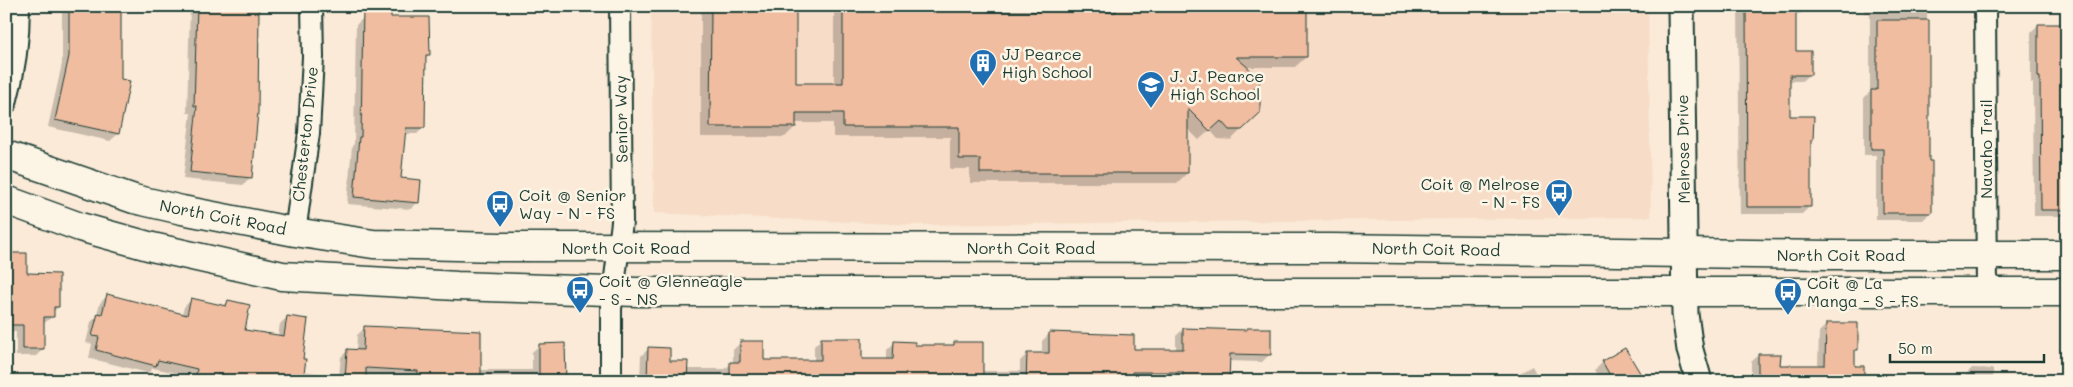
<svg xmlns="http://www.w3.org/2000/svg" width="2073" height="387" viewBox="0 0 2073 387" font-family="Mali,sans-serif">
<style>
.built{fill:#f7dcc7}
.shadow{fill:#0003}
.building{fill:#f0bda1;stroke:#1f3d34}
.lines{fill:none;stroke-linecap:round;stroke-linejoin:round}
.minor-casing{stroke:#1f3d34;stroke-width:24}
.tertiary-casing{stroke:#1f3d34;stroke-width:29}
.secondary-casing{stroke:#1f3d34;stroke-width:31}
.minor{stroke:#fcf5e5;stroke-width:20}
.tertiary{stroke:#fcf5e5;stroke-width:25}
.secondary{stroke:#fcf5e5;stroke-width:28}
.labels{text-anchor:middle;stroke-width:5;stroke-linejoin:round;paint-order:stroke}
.poi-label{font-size:16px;fill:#1f3d34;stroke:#fcf5e5;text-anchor:start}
.street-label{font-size:16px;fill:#1f3d34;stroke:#fcf5e5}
</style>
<rect width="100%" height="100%" fill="#faead7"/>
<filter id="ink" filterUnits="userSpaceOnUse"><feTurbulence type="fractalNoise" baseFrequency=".02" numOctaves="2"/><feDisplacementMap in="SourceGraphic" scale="10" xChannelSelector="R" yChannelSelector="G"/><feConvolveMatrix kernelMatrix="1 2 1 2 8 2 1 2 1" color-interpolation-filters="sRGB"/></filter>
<g filter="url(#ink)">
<path class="built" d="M651,6h997l3,211 -734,8 -263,-12z"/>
<path class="shadow" d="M62,6h58l-2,128 -8,7 -62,-14 14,-63z
M190,6h68l-8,172 -7,7 -60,-6 8,-66h-4z
M701,6h93v78l40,1v-79h152l-1,7 122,1v-8h199v51l-11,10h-49l4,24 -2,32 -17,17 -13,-1 -8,-9 -11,10 -12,-12v45l-10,10h-207v-14h-20v-32h-117v-14h-38v4l-10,10h-84z
M1738,6h70l-8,8h-5v38l14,22 -7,7h-13v36l23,23 -3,2v65l-7,7h-62z
M1864,6h63l1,156 3,50 -8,8h-47v-65h-12v-57l6,-6v-79h-6z
M363,18l65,37 -4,4v68l-7,7h-13l-4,45 18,23 -7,7 -64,-5 5,-58 2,-2 2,-119z
M2038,25h29v191h-33l-1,-133h-2v-51z
M6,254l52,53 -5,5 -1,5 -9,7v25l-7,7h-20v-24h-10z
M107,296l75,19 2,-8 7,-7 32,7 5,-5 15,29 35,5 2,-12 7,-7 15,43 1,11 36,6 2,-20 7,-7 8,1 1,-16 8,-7 115,42h52v-18l8,-7 25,36h-375l1,-5 -38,-8 -5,5 -59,-15 3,-14 -6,-1 5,-21 5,-5 4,-14z
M1826,325h30l-2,56h-103v-19l8,-7 20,11h39l1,-34z
M1183,329l62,3 3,-3 22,25 -8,8 -34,-1v20h-52l1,-2h-47v2h-490l1,-25 7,-7 21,13 18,7h37l9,-6v-13l7,-7 22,18h52v-15l7,-7 40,21h26v-10l7,-7 20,3h38l3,-3 27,28h38v-10l7,-7h15v-13l7,-7 84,17h43v-15z
M1625,350l18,31h-41l-7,-11 8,-8z
M1532,366l8,15 9,-5 3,5h-50l11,-7 2,2z
M1972,368l21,1v12h-28v-5z
M1901,374h25v7h-32z
M2056,378l11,3h-14z"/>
<path class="building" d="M69,6h52v73l9,2 -11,53 -64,-14 14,-64z
M197,6h62l-1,106 -6,66 -62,-6 7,-66h-3z
M363,6h28v11h38l1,38h-4l-1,73h-19l-5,50 20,2 -2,23 -65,-6 5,-60h2z
M711,6h85v77h47v-77h144v5l129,1v-6h191v51h-71l26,23 -10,11 8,8v14l-18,17h-13l-8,-9 -11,10 -22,-22v64h-208v-14h-21v-32h-116v-14h-47v14h-86z
M1746,6h50v45h15v24h-21v41h24l-1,24h-2v67h-64z
M1877,20h52v141h3v52h-49v-64h-12v-59h6z
M2038,24h29v186h-26l-1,-133h-2z
M6,253h21v20l32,1v33h-5v10h-10v32h-21v-24h-17z
M107,294l80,21 4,-17 35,8 2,-6 22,5 -5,25 39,6 3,-20 21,3 -5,40h3l-3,22h-56l-29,-7 -1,7h-22l2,-12 -39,-9 -2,6 -60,-16 3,-13 -7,-1 6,-23 4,1z
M1826,323h32v27h-3v16h9v15h-106v-27h23l-1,11h45z
M364,326l117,5v50h-63v-10l-52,-3v13h-21l2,-32 16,1z
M1183,328l64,2v-2h24v27l-41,-1 -1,27h-46v-9h-51v9h-106l1,-28h22v-21l85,3v14h49z
M821,338h41v21h31l1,-18 21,1v3h39v-3h29v39h-253v-19h10v-21h24v19h57z
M565,343l1,38h-27v-37z
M648,347l22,1v13h18l-1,20h-40z
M1625,348l20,33h-32l-11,-20z"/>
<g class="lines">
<defs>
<path id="minor" d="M1985,6l2,286
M6,103c9,-32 13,-63 13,-97
M295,232l14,-99 4,-76 -1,-51
M611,381v-72l11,-87 -2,-216"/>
<path id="tertiary" d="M1681,6l4,308 5,36 9,31"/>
<path id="secondary" d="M6,155l128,44 48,11 113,22 78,12 127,3 831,1 499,7h237
M6,200l74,27 72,20 130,29 175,10 180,6h1430"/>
</defs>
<use href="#minor" class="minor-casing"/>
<use href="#tertiary" class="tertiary-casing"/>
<use href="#secondary" class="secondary-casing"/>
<use href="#minor" class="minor"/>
<use href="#tertiary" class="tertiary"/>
<use href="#secondary" class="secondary"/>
</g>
</g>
<defs>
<symbol id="building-pin" viewBox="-11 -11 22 30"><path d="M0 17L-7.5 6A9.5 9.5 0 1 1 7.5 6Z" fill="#1f6fb2" stroke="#fcf5e5"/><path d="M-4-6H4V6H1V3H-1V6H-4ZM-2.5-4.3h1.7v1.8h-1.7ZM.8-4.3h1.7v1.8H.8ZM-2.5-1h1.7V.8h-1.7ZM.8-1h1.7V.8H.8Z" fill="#fff"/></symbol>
<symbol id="school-pin" viewBox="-11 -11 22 30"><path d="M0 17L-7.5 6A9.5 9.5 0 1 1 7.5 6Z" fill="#1f6fb2" stroke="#fcf5e5"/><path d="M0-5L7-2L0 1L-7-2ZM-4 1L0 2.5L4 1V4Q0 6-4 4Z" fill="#fff"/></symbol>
<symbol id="bus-pin" viewBox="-11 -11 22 30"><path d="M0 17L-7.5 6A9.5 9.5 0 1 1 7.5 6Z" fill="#1f6fb2" stroke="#fcf5e5"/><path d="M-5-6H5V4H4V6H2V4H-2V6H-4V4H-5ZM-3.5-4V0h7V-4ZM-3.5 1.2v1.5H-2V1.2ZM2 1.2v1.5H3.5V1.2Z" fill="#fff"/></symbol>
</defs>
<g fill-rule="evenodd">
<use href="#building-pin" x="967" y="47" width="32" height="43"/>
<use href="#school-pin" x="1135" y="69" width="32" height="43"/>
<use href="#bus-pin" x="1543" y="177" width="32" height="43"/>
<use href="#bus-pin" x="484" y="188" width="32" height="43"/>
<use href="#bus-pin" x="564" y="274" width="32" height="43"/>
<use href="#bus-pin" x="1772" y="276" width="32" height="43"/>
</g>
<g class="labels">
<g class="poi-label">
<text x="1002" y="60">JJ Pearce<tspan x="1002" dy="18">High School</tspan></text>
<text x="1170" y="82">J. J. Pearce<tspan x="1170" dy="18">High School</tspan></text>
<text x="1540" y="190" text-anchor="end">Coit @ Melrose<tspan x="1540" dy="18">- N - FS</tspan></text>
<text x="519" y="201">Coit @ Senior<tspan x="519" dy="18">Way - N - FS</tspan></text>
<text x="599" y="287">Coit @ Glenneagle<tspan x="599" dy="18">- S - NS</tspan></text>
<text x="1807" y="289">Coit @ La<tspan x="1807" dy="18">Manga - S - FS</tspan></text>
</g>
<g class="street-label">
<text transform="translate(621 119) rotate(-91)" y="6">Senior Way</text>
<text transform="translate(305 134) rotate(-84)" y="6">Chesterton Drive</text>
<text transform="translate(1683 149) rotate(-91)" y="6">Melrose Drive</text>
<text transform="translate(1986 149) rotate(-90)" y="6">Navaho Trail</text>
<text transform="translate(223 217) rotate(11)" y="6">North Coit Road</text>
<text x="626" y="254">North Coit Road</text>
<text x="1031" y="254">North Coit Road</text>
<text transform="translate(1436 249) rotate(1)" y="6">North Coit Road</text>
<text x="1841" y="261">North Coit Road</text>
</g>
</g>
<rect width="2073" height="387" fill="none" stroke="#fcf5e5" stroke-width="25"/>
<rect x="12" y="12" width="2048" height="362" fill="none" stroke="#1f3d34" stroke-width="2" filter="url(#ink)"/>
<path d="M1890 354v8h154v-8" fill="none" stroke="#1f3d34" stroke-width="2.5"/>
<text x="1898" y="354" font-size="15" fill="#1f3d34" stroke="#fcf5e5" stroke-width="4" paint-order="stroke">50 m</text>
</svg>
